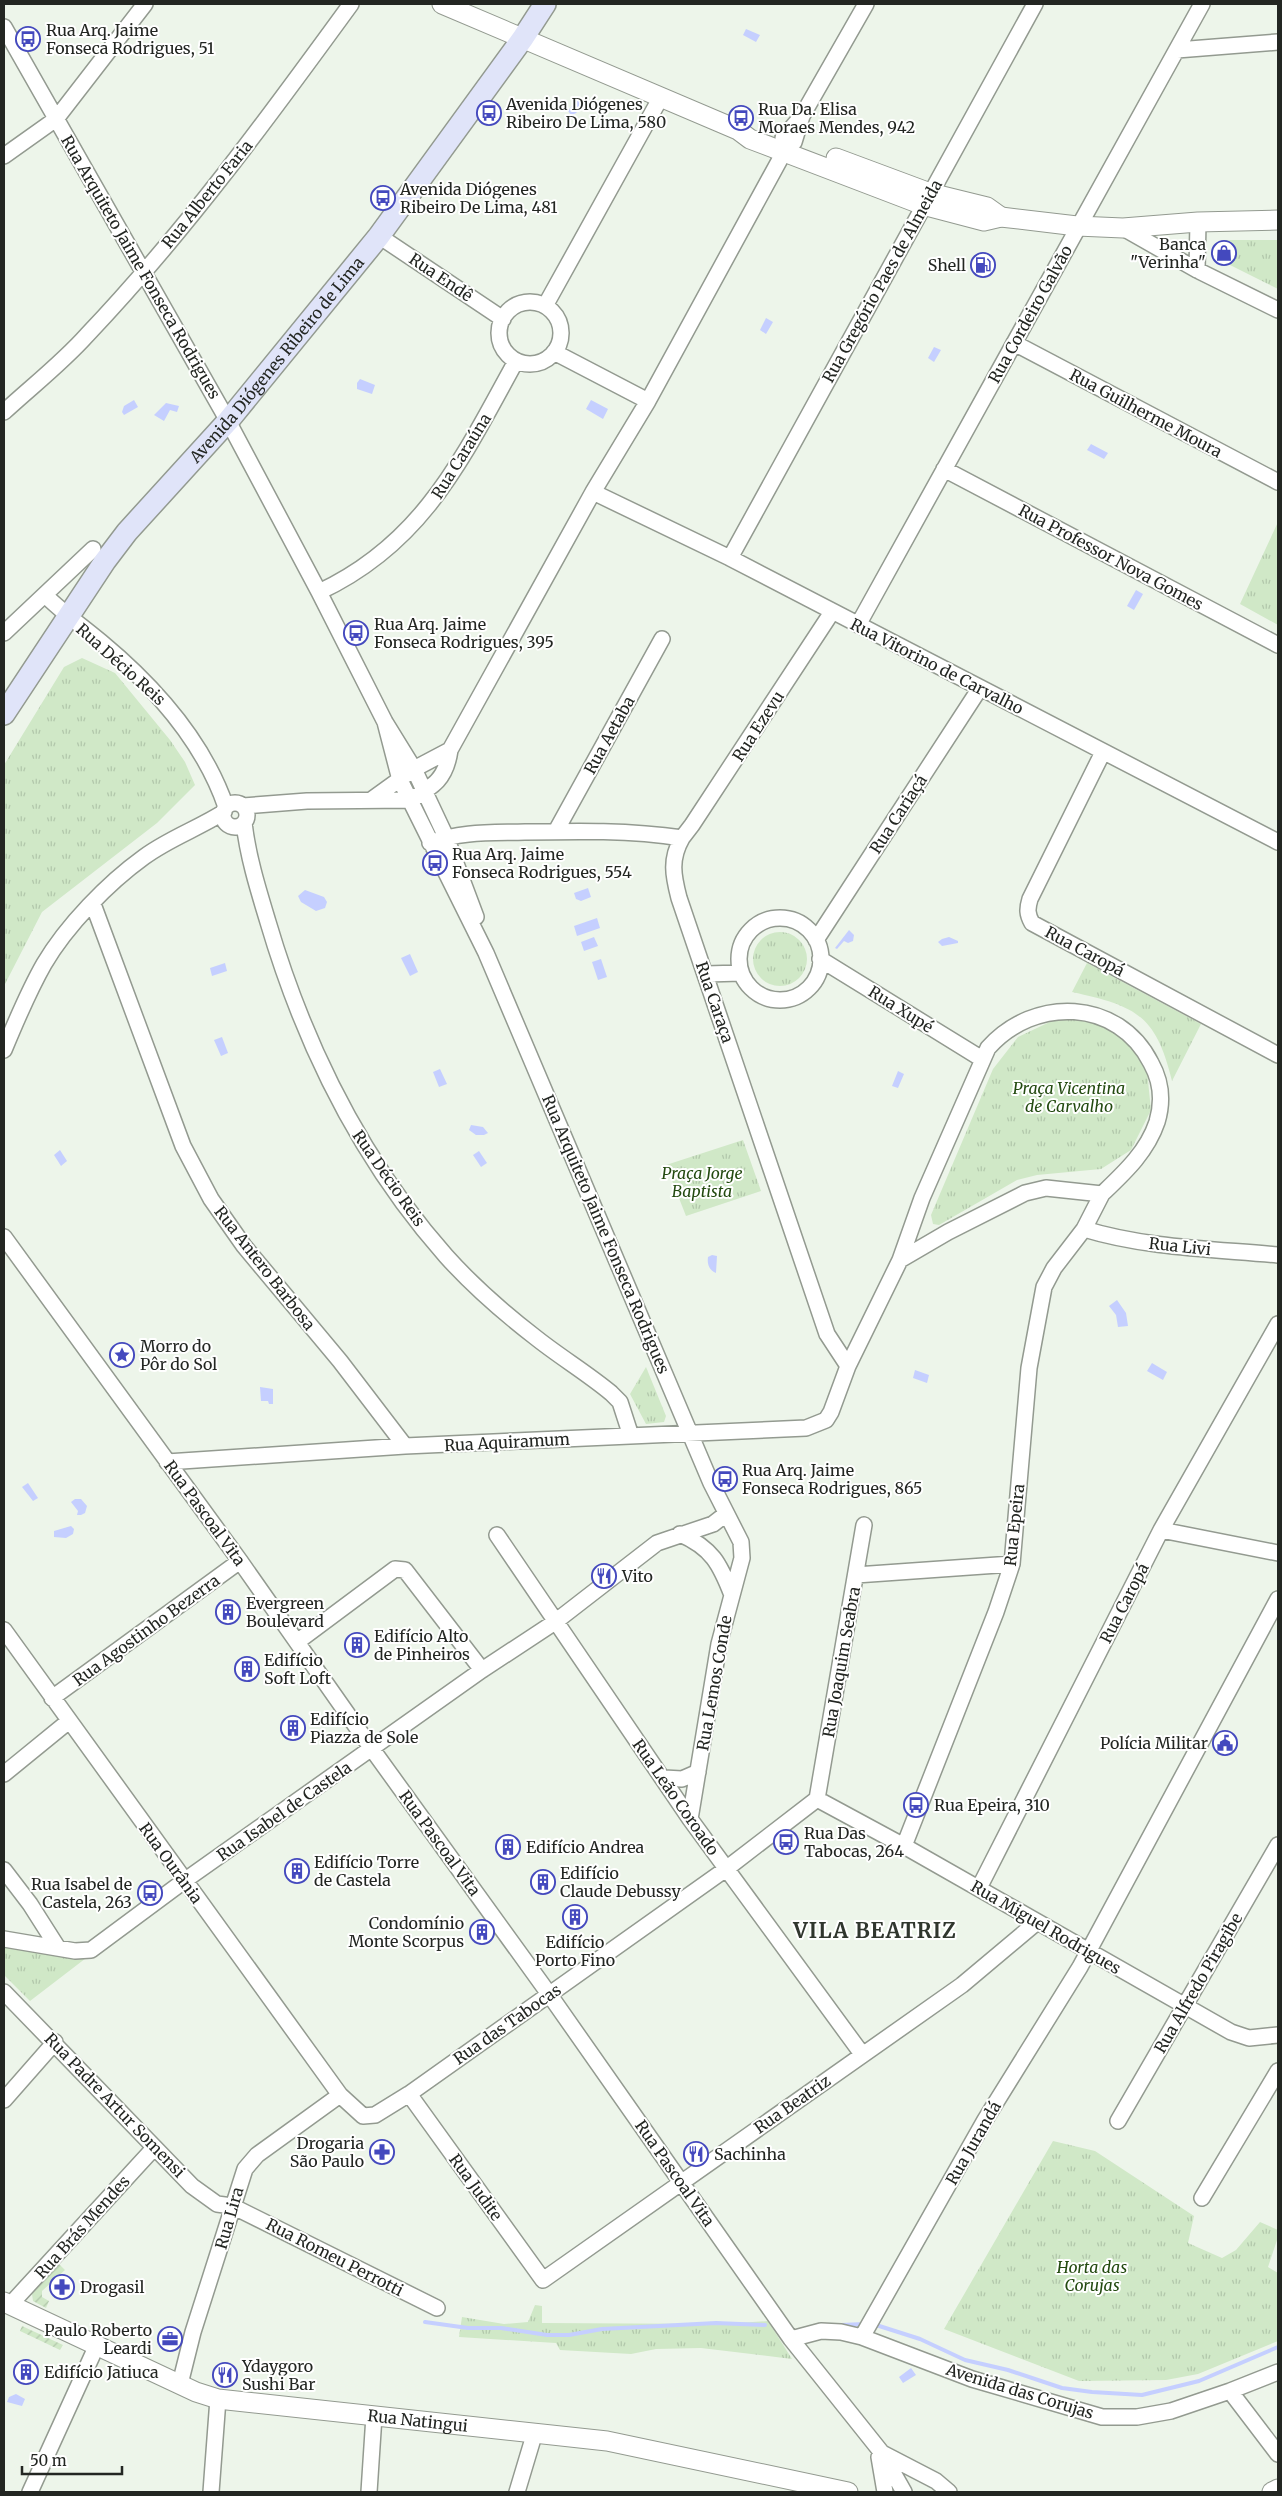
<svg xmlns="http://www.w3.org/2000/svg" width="1282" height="2496" viewBox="0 0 1282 2496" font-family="Merriweather,serif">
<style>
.park{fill:url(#park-tufts)}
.garden{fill:url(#garden-furrows)}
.water{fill:#c5cfff}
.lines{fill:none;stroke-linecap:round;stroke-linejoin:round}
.stream{stroke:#c5cfff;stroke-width:4}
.minor-casing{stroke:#939a90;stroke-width:18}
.tertiary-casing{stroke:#939a90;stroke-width:21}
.secondary-casing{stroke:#939a90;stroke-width:24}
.minor{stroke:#fff;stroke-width:15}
.tertiary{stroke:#fff;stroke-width:19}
.secondary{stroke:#e0e4f9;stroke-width:21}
.labels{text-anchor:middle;stroke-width:4;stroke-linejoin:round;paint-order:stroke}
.poi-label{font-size:16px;fill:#232622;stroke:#fff;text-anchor:start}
.street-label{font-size:16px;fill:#232622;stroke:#fff}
.park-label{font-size:16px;font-style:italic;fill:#234a10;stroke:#fff}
.district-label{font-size:21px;font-weight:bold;letter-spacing:1px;fill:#30362e;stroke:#fff}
</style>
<defs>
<pattern id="park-tufts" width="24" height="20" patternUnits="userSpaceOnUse" patternTransform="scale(1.25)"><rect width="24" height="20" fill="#d0e8c7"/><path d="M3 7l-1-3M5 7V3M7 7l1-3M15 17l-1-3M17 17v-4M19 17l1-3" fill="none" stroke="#b2c7ab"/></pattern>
<pattern id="garden-furrows" width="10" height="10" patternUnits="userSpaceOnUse" patternTransform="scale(1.25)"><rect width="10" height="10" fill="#d0e8c7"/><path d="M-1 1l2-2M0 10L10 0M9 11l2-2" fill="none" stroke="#b2c7ab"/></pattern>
</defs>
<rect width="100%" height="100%" fill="#edf5ea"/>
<path class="park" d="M1224,240h54v49l-62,-31 -3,-13z
M1278,522v103l-38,-21z
M82,658l33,15 55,67 15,22 10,23 -38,38 -115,89 -38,74v-221l60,-98z
M753 959a27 27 0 1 1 54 0a27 27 0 1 1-54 0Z
M1087,963l114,61 -29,57c-16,-67 -37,-75 -100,-89z
M1056,1019l37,1 32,18 22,33 4,39 -20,40 -30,19 -64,6 -20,5 -78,45 -6,-1 -2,-9 62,-146 25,-32z
M743,1140l18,51 -75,25 -20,-51z
M646,1367l20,49 -2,6 -18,2 -16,-30z
M4,1945l86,10 -60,46 -26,-26z
M1053,2141l42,10 99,65 -6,27 34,15 14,-8 24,-28 18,8v7l-10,30 10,6v68l-80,33 -32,6 -87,1 -135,-52z
M535,2305l7,1v17l180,1 46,-3 24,38 -91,-11 -45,1 -25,5 -71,-4 -4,-7 -97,-6 3,-20 42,7 24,-2z"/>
<path class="garden" d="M59,2264l6,6 -23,21v6l7,4 -3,7 -13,-7 -1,-7z
M22,2326l41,19 -3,5 -40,-19z"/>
<path class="water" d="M746,29l14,6 -4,7 -13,-7z
M576,100l5,1c1,7 -3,13 -10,14l-3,-4z
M766,318l7,4 -7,12 -6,-4z
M934,347l7,3 -7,12 -6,-4z
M360,379l15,6 -3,9 -15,-5v-6z
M134,400l4,7 -14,8 -2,-3 2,-6z
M591,400l17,9 -5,10 -17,-10z
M166,403l13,3 -2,6 -7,-2 -6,11 -10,-6z
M1091,444l17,9 -4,6 -17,-9z
M1136,590l7,4 -9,16 -7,-4z
M588,888l3,9 -10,4 -5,-2 -2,-6z
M305,890l19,7 3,5 -2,6 -9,3 -15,-9 -3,-6z
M597,918l3,10 -23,8 -3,-10z
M849,930l5,5 -1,6 -5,2 -4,-2 -7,8 -2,-1z
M594,937l4,9 -14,5 -3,-9z
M949,937l9,4v2l-16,3 -4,-4 4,-3z
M410,954l8,18 -8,4 -9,-18z
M601,959l6,18 -9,3 -6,-18z
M225,963l2,8 -15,5 -2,-8z
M222,1037l6,16 -7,3 -7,-16z
M440,1069l7,15 -8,3 -6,-15z
M898,1071l6,3 -6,14 -6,-2z
M471,1125l12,2 5,6 -4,2h-8l-7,-5z
M60,1150l7,11 -6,5 -7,-11z
M479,1151l8,12 -6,4 -8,-12z
M712,1255l5,1 -1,17c-7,-3 -9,-9 -8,-16z
M1117,1300l9,13 2,13 -10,1 -2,-12 -7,-9z
M1152,1363l15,9 -4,8 -16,-9z
M915,1370l14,5 -2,8 -14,-5z
M260,1387l13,2v15h-4l-1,-3h-7z
M28,1483l10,15 -5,3 -11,-14z
M75,1499h6l6,7 -2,7 -4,2h-4l1,-4 -7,-9z
M71,1526l3,3 -1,5 -7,4 -12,-1v-6z
M911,2368l5,7 -13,8 -4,-6z
M16,2394l9,5 -3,7 -15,-4 2,-5z"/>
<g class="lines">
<path class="stream" d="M425,2322l43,6h33l46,7h22l33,-6 114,-6 49,2
M873,2324l47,15 45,21 43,10 54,18 30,4 50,3 57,-14 79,-34
M841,2325l23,-1"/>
<defs>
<path id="minor" d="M4,27l224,394 91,171 66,130 29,47 32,68 30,80
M1177,50l101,-8
M784,152l-1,-14 19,-22 64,-112
M4,156l52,-37 89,-115
M1123,228l74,42 81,40
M379,236l124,83
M1197,270l1,-48
M499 333a31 31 0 1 1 62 0a31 31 0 1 1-62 0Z
M545,306l116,-209
M1014,343l264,139
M554,352l94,49
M4,412c27,-25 58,-49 83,-77 97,-102 181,-217 264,-331
M944,469l334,176
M593,492l137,66 548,284
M730,558l305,-554
M319,592c105,-49 144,-135 197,-231
M45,595c18,18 37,31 56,47 53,44 102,98 125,165
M858,625l344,-621
M4,633l89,-84
M385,722l15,58 86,173 225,530 30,59 1,16 -23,86 -29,175
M1103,752l-73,147c-3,10 -3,15 2,24l246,132
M371,800l43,-31 36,-19
M223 815a12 12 0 1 1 24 0a12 12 0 1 1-24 0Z
M243,806l64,-5 103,-1c24,-14 36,-21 40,-50l143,-258 55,-91 136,-249 10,-10 8,-26
M244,823c4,34 14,66 24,99 36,122 93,238 178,334 26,29 58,57 89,81 25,20 52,36 76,56l9,9 11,34
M556,831l106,-192
M682,838l10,-13 140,-213
M93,904l90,242 28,53 33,47 96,115 65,85
M739 959a41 41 0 1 1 82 0a41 41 0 1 1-82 0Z
M816,940l164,-252
M820,959l162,100
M706,974l35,-1
M4,1050c12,-29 24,-58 40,-86 23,-39 64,-81 100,-107 24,-18 55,-29 80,-45
M1084,1229c62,19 129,20 194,26
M4,1237l236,324 132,188 177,245 242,345 91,114 22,39
M848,1366l52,-106 22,-62 66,-150c46,-52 130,-50 163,15 10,18 12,39 6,59 -10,30 -33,51 -55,72l-56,-6 -21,5 -77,39 -48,28
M167,1462l238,-16 401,-18 20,-8 5,-8 17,-46 -21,-32 -148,-436c-6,-23 -9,-39 3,-60 -52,-8 -105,-7 -157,-6 -33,1 -64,-1 -95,11
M1161,1530l117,23
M680,1534c32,14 40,30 52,61
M497,1535l193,284 172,235
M856,1575l156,-11
M4,1630l336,465 23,21 12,-1 34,-21 317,-225 91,-70
M297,1642l98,-73 10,1 77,100
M52,1698l188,-137
M4,1774l65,-53
M664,1778l18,1 16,-7
M817,1799l87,47 327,186 18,6 29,-3
M817,1799l47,-274
M904,1846l92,-234 16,-48 17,-196 15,-81 10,-19 30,-39 18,-35
M4,1870l26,34 28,44
M979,1888l182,-358 117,-206
M4,1939l71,12 16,-1 93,-69 298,-211 73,-48 102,-79 56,-19 13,-10
M4,1992l188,194 25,18 15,2 205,102
M409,2094l134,186 419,-295 75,-63
M4,2100l51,-58
M1118,2121l160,-276
M1202,2198l76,-127
M10,2305l144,-157
M862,2337l123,-217 95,-153 198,-368
M791,2339l30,-8 20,1 21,5 110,42 130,38h35l34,-6 59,-20 48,-19
M180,2384l13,-52 52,-163 12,-14 83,-60
M1230,2391l48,63
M882,2453l54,28 13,11
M879,2457l6,35
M30,2492l67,-147
M211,2492l7,-93
M369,2492l5,-76
M517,2492l18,-60"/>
<g id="tertiary">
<path d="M442,4l296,126 12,9 173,66 61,16 17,-4 76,9 46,2 75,-6 80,-2"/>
<path d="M836,158l94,35 57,14 14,10"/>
<path id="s1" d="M4,2302l192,90 22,7 389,42 241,51"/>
<path d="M1272,2492l6,-3"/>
</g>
<g id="secondary">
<path id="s2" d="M4,714l101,-153 22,-29 101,-111 151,-185 144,-198 22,-34"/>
</g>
</defs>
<use href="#minor" class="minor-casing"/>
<use href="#tertiary" class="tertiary-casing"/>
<use href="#secondary" class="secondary-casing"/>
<use href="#minor" class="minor"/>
<use href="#tertiary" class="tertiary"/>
<use href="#secondary" class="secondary"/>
</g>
<defs>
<symbol id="bus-ring" viewBox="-11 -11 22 22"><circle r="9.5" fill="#fff" stroke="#4449be" stroke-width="1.5"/><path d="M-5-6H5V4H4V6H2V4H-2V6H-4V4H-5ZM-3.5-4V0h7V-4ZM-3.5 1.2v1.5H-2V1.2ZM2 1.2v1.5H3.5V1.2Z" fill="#4449be"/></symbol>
<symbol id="shop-ring" viewBox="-11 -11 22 22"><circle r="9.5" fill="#fff" stroke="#4449be" stroke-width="1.5"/><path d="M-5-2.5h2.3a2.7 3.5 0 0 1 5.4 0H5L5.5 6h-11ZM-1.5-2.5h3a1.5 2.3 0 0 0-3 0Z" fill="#4449be"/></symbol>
<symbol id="fuel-ring" viewBox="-11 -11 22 22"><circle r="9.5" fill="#fff" stroke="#4449be" stroke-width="1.5"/><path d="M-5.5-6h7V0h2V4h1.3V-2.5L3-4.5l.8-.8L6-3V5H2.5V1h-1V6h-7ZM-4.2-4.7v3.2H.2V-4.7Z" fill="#4449be"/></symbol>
<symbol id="sight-ring" viewBox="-11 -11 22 22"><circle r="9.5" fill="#fff" stroke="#4449be" stroke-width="1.5"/><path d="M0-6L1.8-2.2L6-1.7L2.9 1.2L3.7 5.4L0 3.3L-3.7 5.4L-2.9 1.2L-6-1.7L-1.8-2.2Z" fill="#4449be"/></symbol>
<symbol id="restaurant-ring" viewBox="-11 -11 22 22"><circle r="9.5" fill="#fff" stroke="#4449be" stroke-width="1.5"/><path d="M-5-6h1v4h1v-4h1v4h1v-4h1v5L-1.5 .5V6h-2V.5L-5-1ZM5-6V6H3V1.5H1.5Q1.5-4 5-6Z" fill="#4449be"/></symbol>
<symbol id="building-ring" viewBox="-11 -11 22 22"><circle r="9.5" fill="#fff" stroke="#4449be" stroke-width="1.5"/><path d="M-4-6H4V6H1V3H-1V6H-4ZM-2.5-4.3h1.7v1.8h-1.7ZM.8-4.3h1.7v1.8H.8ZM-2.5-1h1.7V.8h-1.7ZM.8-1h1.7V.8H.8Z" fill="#4449be"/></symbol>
<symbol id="civic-ring" viewBox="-11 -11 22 22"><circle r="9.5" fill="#fff" stroke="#4449be" stroke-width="1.5"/><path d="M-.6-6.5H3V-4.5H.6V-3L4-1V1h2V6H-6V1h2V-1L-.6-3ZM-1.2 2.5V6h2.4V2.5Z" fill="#4449be"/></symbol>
<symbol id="pharmacy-ring" viewBox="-11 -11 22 22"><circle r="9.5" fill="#fff" stroke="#4449be" stroke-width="1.5"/><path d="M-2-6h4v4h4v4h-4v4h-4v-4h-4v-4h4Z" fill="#4449be"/></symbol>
<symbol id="office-ring" viewBox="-11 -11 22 22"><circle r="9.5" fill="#fff" stroke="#4449be" stroke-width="1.5"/><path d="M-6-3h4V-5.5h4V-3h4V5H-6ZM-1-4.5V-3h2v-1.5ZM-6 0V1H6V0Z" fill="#4449be"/></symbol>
</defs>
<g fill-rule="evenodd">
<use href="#bus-ring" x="14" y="25" width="28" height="28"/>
<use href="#bus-ring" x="475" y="99" width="28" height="28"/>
<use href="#bus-ring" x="727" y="104" width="28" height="28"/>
<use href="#bus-ring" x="369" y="184" width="28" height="28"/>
<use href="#shop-ring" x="1210" y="239" width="28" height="28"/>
<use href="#fuel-ring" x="969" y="251" width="28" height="28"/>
<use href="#bus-ring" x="342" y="619" width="28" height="28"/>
<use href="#bus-ring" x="421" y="849" width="28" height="28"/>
<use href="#sight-ring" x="108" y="1341" width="28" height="28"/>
<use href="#bus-ring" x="711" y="1465" width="28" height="28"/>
<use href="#restaurant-ring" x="590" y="1562" width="28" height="28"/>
<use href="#building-ring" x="214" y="1598" width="28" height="28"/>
<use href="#building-ring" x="343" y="1631" width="28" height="28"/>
<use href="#building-ring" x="233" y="1655" width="28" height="28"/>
<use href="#building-ring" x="279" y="1714" width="28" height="28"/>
<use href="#civic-ring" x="1211" y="1729" width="28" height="28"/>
<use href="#bus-ring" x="902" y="1791" width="28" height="28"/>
<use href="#bus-ring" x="772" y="1828" width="28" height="28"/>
<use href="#building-ring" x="494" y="1833" width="28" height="28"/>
<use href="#building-ring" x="283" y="1857" width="28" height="28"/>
<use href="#building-ring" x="529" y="1868" width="28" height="28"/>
<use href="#bus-ring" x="136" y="1879" width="28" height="28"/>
<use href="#building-ring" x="561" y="1903" width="28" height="28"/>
<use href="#building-ring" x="468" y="1918" width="28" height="28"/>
<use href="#pharmacy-ring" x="368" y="2138" width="28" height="28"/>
<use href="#restaurant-ring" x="682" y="2140" width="28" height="28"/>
<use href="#pharmacy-ring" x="48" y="2273" width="28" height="28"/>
<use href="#office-ring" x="156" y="2325" width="28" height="28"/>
<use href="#building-ring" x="12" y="2358" width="28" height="28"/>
<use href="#restaurant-ring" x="211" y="2361" width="28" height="28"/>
</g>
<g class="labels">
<g class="poi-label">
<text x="46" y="36">Rua Arq. Jaime<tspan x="46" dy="18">Fonseca Rodrigues, 51</tspan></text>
<text x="506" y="110">Avenida Diógenes<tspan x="506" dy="18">Ribeiro De Lima, 580</tspan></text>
<text x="758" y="115">Rua Da. Elisa<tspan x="758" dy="18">Moraes Mendes, 942</tspan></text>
<text x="400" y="195">Avenida Diógenes<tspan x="400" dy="18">Ribeiro De Lima, 481</tspan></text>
<text x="1206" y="250" text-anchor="end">Banca<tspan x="1206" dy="18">"Verinha"</tspan></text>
<text x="966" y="271" text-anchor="end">Shell</text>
<text x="374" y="630">Rua Arq. Jaime<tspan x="374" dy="18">Fonseca Rodrigues, 395</tspan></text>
<text x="452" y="860">Rua Arq. Jaime<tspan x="452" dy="18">Fonseca Rodrigues, 554</tspan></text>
<text x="140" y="1352">Morro do<tspan x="140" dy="18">Pôr do Sol</tspan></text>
<text x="742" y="1476">Rua Arq. Jaime<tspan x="742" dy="18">Fonseca Rodrigues, 865</tspan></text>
<text x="622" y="1582">Vito</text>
<text x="246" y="1609">Evergreen<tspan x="246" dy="18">Boulevard</tspan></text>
<text x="374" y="1642">Edifício Alto<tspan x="374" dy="18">de Pinheiros</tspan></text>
<text x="264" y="1666">Edifício<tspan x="264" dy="18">Soft Loft</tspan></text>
<text x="310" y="1725">Edifício<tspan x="310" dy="18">Piazza de Sole</tspan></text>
<text x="1208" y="1749" text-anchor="end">Polícia Militar</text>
<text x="934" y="1811">Rua Epeira, 310</text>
<text x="804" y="1839">Rua Das<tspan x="804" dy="18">Tabocas, 264</tspan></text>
<text x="526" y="1853">Edifício Andrea</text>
<text x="314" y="1868">Edifício Torre<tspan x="314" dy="18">de Castela</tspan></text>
<text x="560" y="1879">Edifício<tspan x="560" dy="18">Claude Debussy</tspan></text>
<text x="132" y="1890" text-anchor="end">Rua Isabel de<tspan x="132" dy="18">Castela, 263</tspan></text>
<text x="464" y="1929" text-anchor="end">Condomínio<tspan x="464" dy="18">Monte Scorpus</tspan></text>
<text x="575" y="1948" text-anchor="middle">Edifício<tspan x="575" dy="18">Porto Fino</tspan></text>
<text x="364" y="2149" text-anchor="end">Drogaria<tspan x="364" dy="18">São Paulo</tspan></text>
<text x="714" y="2160">Sachinha</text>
<text x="80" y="2293">Drogasil</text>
<text x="152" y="2336" text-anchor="end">Paulo Roberto<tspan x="152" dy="18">Leardi</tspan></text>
<text x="242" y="2372">Ydaygoro<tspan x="242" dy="18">Sushi Bar</tspan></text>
<text x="44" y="2378">Edifício Jatiuca</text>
</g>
<g class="street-label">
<text transform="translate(207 194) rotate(-51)" y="6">Rua Alberto Faria</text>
<text transform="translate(141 267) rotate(60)" y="6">Rua Arquiteto Jaime Fonseca Rodrigues</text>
<text transform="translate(441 277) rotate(34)" y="6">Rua Endê</text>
<text transform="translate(882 281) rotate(-61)" y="6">Rua Gregório Paes de Almeida</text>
<text transform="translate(1030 314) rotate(-61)" y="6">Rua Cordeiro Galvão</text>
<text dy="6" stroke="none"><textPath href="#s2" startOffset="448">Avenida Diógenes Ribeiro de Lima</textPath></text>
<text transform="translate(1146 413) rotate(28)" y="6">Rua Guilherme Moura</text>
<text transform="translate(461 456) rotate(-58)" y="6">Rua Caraúna</text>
<text transform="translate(1111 557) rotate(28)" y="6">Rua Professor Nova Gomes</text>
<text transform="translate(121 664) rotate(42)" y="6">Rua Décio Reis</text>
<text transform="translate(937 666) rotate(27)" y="6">Rua Vitorino de Carvalho</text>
<text transform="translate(758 726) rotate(-57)" y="6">Rua Ezevu</text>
<text transform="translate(609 735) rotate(-61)" y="6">Rua Aetaba</text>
<text transform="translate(898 814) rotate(-57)" y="6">Rua Cariaçá</text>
<text transform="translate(1085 951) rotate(28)" y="6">Rua Caropá</text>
<text transform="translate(715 1002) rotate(71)" y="6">Rua Caraça</text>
<text transform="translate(901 1009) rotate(32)" y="6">Rua Xupé</text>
<text transform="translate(389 1178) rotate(55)" y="6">Rua Décio Reis</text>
<text transform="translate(606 1234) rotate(67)" y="6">Rua Arquiteto Jaime Fonseca Rodrigues</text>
<text transform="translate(1180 1246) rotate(6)" y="6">Rua Livi</text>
<text transform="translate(265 1268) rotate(52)" y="6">Rua Antero Barbosa</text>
<text transform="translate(507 1442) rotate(-3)" y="6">Rua Aquiramum</text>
<text transform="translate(205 1513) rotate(54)" y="6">Rua Pascoal Vita</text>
<text transform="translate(1014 1525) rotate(-84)" y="6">Rua Epeira</text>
<text transform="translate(1124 1603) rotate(-63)" y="6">Rua Caropá</text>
<text transform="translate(146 1630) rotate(-36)" y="6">Rua Agostinho Bezerra</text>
<text transform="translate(841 1662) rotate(-80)" y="6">Rua Joaquim Seabra</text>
<text transform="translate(714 1683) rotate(-80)" y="6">Rua Lemos Conde</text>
<text transform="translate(676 1797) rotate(55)" y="6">Rua Leão Coroado</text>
<text transform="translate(284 1811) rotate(-35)" y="6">Rua Isabel de Castela</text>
<text transform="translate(440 1843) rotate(54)" y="6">Rua Pascoal Vita</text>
<text transform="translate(171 1863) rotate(54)" y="6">Rua Ourânia</text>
<text transform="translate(1046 1927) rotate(30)" y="6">Rua Miguel Rodrigues</text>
<text transform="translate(1198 1983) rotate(-60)" y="6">Rua Alfredo Piragibe</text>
<text transform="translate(507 2024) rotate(-35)" y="6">Rua das Tabocas</text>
<text transform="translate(792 2104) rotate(-35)" y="6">Rua Beatriz</text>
<text transform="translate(115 2105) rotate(46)" y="6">Rua Padre Artur Somensi</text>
<text transform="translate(973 2143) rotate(-60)" y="6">Rua Jurandá</text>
<text transform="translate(675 2173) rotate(55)" y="6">Rua Pascoal Vita</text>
<text transform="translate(476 2187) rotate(54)" y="6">Rua Judite</text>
<text transform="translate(229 2218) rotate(-74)" y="6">Rua Lira</text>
<text transform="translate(82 2227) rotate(-48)" y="6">Rua Brás Mendes</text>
<text transform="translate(335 2257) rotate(27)" y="6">Rua Romeu Perrotti</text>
<text transform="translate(1020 2391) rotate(17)" y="6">Avenida das Corujas</text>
<text dy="6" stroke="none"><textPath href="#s1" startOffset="436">Rua Natingui</textPath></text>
</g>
<g class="park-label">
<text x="1069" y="1094">Praça Vicentina<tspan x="1069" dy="18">de Carvalho</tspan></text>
<text x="702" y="1179">Praça Jorge<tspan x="702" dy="18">Baptista</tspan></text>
<text x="1092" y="2273">Horta das<tspan x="1092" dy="18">Corujas</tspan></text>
</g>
<g class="district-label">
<text x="875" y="1938">VILA BEATRIZ</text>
</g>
</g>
<rect width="1282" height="2496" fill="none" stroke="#232622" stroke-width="10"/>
<path d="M22 2466v8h100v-8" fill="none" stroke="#232622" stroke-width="2.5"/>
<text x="30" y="2466" font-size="15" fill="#232622" stroke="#ffffff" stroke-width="4" paint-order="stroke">50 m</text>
</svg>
